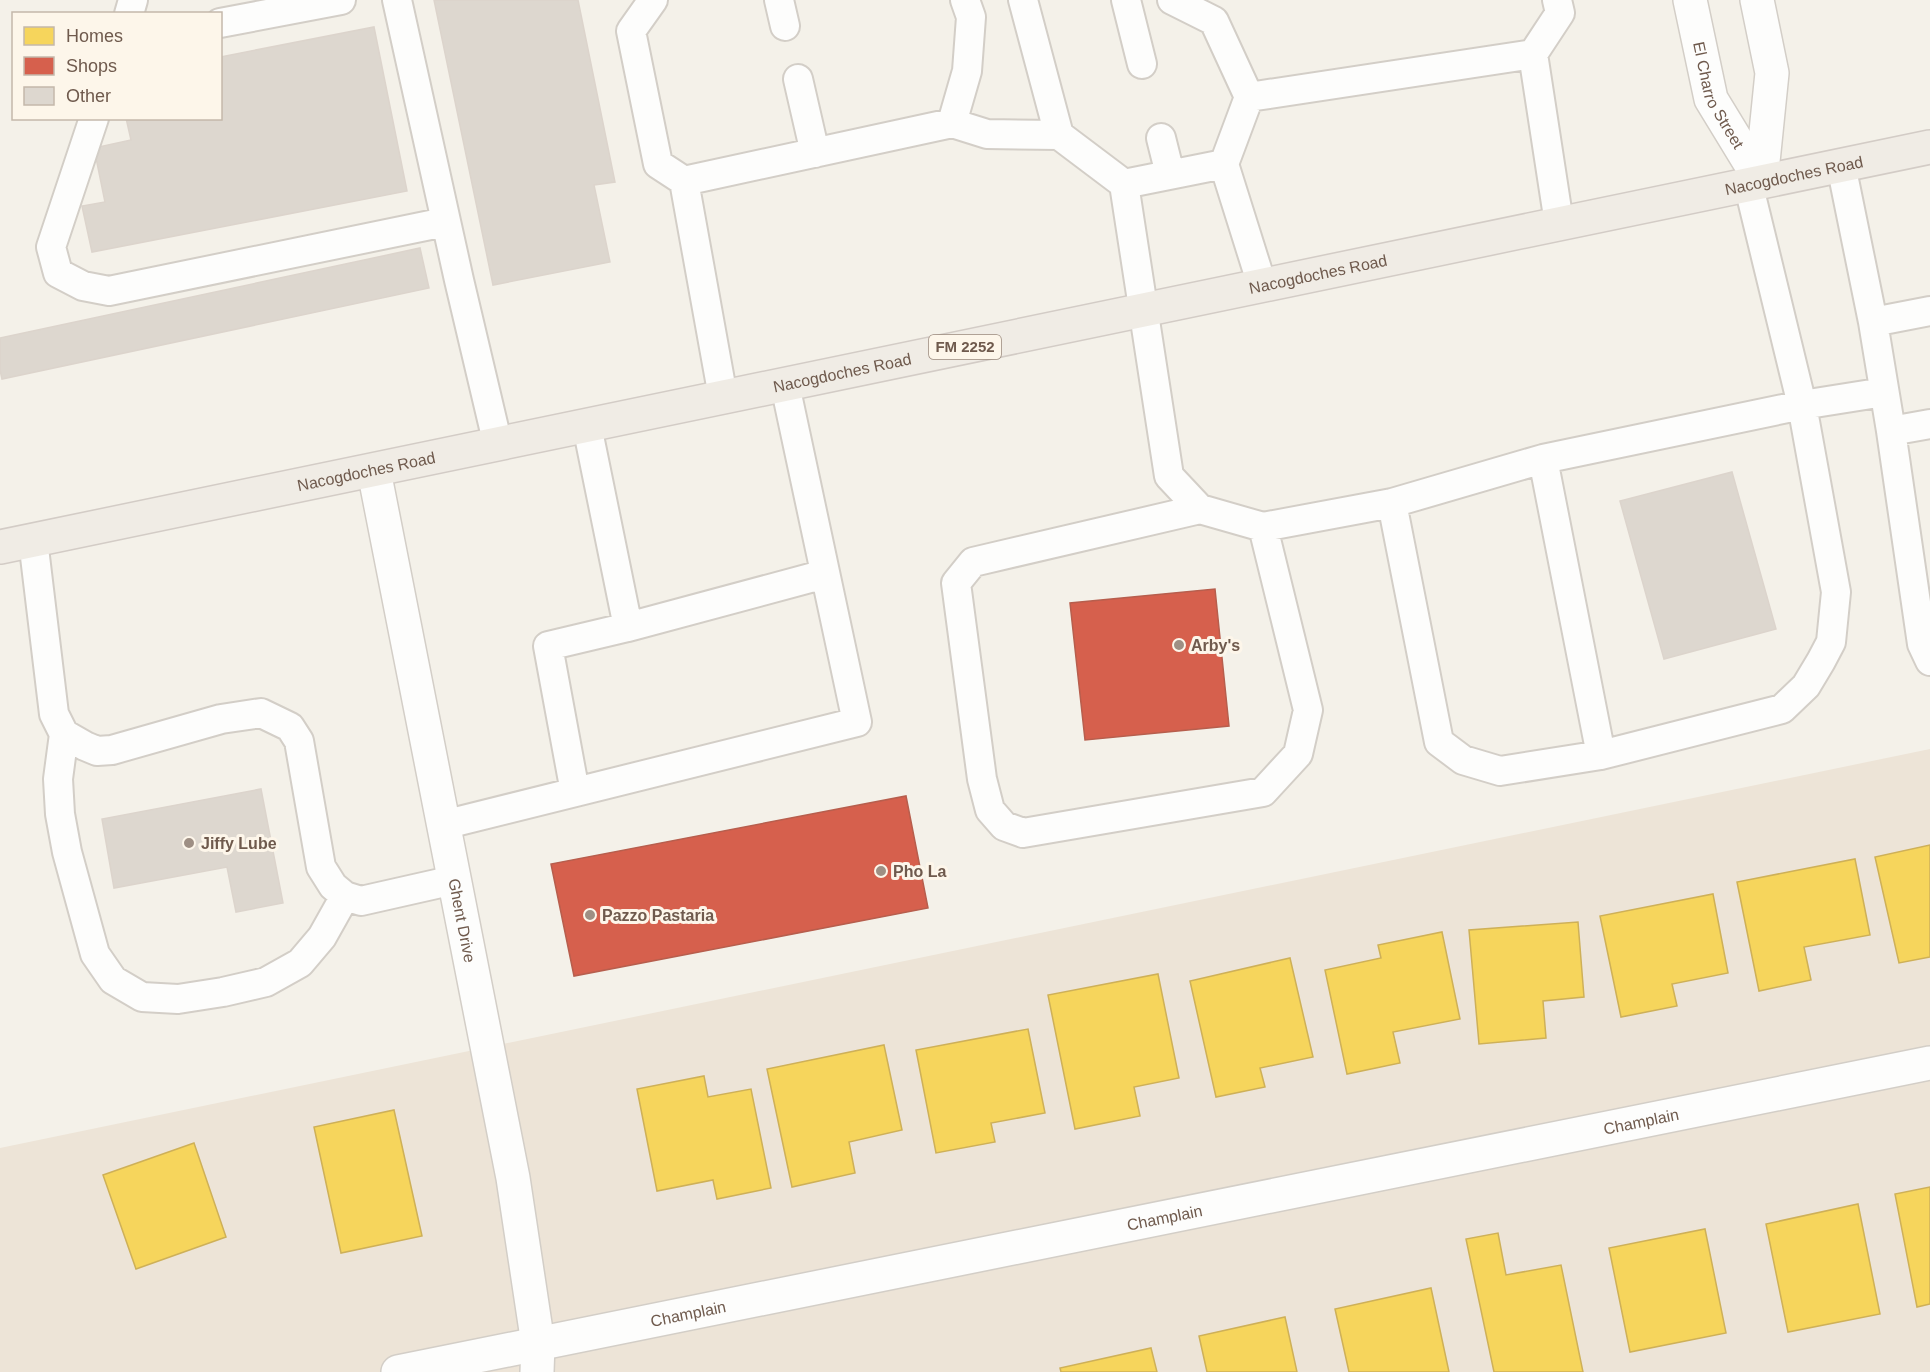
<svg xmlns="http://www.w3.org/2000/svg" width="1930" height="1372" viewBox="0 0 1930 1372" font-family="Helvetica,sans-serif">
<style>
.residential{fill:#ede4d7}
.homes{fill:#f6d55c;stroke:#ceb058;stroke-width:1.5}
.shops{fill:#d6604d;stroke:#b75e4d;stroke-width:1.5}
.building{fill:#ddd7cf;stroke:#dcd4cc;stroke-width:1.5}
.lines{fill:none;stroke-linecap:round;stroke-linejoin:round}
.lane-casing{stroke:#d3cec7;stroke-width:32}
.street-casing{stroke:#d3cec7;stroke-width:36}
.primary-casing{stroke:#d3ccc6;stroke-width:36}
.lane{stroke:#fdfdfc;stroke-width:28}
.street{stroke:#fdfdfc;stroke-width:33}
.primary{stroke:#f0ece5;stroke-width:33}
.poi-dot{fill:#9e8f84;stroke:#fdf6ea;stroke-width:2}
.labels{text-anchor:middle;stroke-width:6;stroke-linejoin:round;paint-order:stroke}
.shield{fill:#fdf6ea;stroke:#9a897c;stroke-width:1.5}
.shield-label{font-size:15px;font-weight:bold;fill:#6f5a4d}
.street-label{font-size:16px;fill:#6f5a4d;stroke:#fdf6ea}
.poi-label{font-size:16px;font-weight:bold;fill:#6f5a4d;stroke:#fdf6ea;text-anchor:start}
</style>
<rect width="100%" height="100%" fill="#f4f1e9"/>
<path class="residential" d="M1930,749v623h-1930v-224z"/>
<path class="homes" d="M1930,845v112l-31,6 -24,-106z
M1855,859l15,76 -66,12 7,33 -52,11 -22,-109z
M1713,894l15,79 -56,11 5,22 -56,11 -21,-101z
M1578,922l6,75 -41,4 3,37 -67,6 -10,-114z
M1442,932l18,87 -67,13 7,31 -53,11 -22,-104 56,-12 -3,-13z
M1290,958l23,99 -53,11 5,19 -49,10 -26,-116z
M1158,974l21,104 -45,9 6,29 -65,13 -27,-134z
M1028,1029l17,84 -54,10 4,19 -59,11 -20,-103z
M884,1045l18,85 -53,12 6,31 -63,14 -25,-118z
M704,1076l4,21 43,-8 20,99 -54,11 -4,-19 -56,11 -20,-102z
M394,1110l28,126 -81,17 -27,-126z
M194,1143l32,94 -90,32 -33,-94z
M1930,1187v117l-13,3 -22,-113z
M1858,1204l22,110 -92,18 -22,-108z
M1705,1229l21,104 -96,19 -21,-104z
M1498,1233l8,42 55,-10 22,107h-89l-28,-133z
M1431,1288l18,84h-100l-14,-63z
M1285,1317l12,55h-90l-8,-36z
M1151,1348l6,24h-96l-1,-4z"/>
<path class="shops" d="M1215,589l14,137 -144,14 -15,-137z
M906,796l22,112 -354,68 -23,-112z"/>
<path class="building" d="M434,0h144l37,182 -21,3 16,77 -117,23z
M374,27l33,164 -315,61 -10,-46 23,-4 -11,-54 37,-8 -5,-22h94v-61z
M420,248l9,40 -427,91 -2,-9v-32z
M1732,472l44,157 -112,30 -44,-158z
M261,789l22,114 -47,9 -9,-45 -113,21 -12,-69z"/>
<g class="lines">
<defs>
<path id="lane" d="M397,0l62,280 39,165
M653,0l-22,31 27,133 26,17
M779,0l6,26
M1023,0l36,135
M1126,0l16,64
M1172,0l42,21 35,76 -25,67 38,121
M129,14l4,-14
M220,23l121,-23
M1533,54l27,-41 -3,-13
M798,79l17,74
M1249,97l284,-43 26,169
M94,118l-43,129 7,26 25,13 26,5 336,-69
M952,123l15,-52 4,-54 -6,-17
M1161,138l9,36
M1841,165l32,157 18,109 39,-7
M1748,183l54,222 34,187 -5,50 -10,19 -15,25 -24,23 -181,46 -101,16 -37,-11 -24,-18 -47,-239 151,-44 259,-54 82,-13
M1124,184l100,-20
M1873,322l57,-11
M723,397l-39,-216 268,-58 35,11 72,1 65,49 45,292 31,33 63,18 129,-24
M1891,431l31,213 8,17
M1543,459l58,296
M1200,509l-227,53 -17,21 26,196 8,31 14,16 19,7 240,-41 35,-38 10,-44 -45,-183
M33,540l21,174 10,20 21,12 12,5 15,-1 109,-31 40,-6 29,14 9,14 22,126 12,19 12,10 16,5 93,-21
M628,627l197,-53
M64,734l-6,45 2,35 7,38 28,102 18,26 29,17 36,2 45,-7 43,-10 34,-19 22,-26 23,-41
M575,792l-27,-146 80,-19 -41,-201
M443,825l414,-103 -72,-337"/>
<g id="street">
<path id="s1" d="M1690,0l21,99 50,82"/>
<path d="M1757,0l15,73 -11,108"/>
<path id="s2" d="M374,471l139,707 25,166 -1,28"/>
<path id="s3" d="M398,1372l1532,-309"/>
</g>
<g id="primary">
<path id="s4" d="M0,547l1930,-400"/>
</g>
</defs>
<use href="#lane" class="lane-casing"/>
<use href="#street" class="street-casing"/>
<use href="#primary" class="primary-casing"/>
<use href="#lane" class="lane"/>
<use href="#street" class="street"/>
<use href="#primary" class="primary"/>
</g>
<g class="poi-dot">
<circle cx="1179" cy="645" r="6"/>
<circle cx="189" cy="843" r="6"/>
<circle cx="881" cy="871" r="6"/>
<circle cx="590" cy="915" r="6"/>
</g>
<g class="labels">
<rect class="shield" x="929" y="335" width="72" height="24" rx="4.5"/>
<g class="shield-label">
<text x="965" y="352">FM 2252</text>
</g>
<g class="street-label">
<text dy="6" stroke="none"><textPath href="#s1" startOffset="100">El Charro Street</textPath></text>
<text dy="6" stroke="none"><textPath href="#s4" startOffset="1832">Nacogdoches Road</textPath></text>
<text dy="6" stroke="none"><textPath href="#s4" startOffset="1346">Nacogdoches Road</textPath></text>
<text dy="6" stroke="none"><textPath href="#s4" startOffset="860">Nacogdoches Road</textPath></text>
<text dy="6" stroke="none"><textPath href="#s4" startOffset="374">Nacogdoches Road</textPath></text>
<text dy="6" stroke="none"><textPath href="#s2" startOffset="458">Ghent Drive</textPath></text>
<text dy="6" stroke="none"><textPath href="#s3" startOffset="1268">Champlain</textPath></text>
<text dy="6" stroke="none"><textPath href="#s3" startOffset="782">Champlain</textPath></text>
<text dy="6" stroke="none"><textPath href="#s3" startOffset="296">Champlain</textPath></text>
</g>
<g class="poi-label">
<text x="1191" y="651">Arby's</text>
<text x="201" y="849">Jiffy Lube</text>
<text x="893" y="877">Pho La</text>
<text x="602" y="921">Pazzo Pastaria</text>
</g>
</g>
<rect x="12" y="12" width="210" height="108" fill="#fdf6ea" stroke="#c4b8ab" stroke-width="1.5"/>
<rect x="24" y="27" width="30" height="18" fill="#f6d55c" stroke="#c4b8ab" stroke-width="1.5"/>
<text x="66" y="42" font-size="18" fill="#6f5a4d">Homes</text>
<rect x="24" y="57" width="30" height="18" fill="#d6604d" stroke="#c4b8ab" stroke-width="1.5"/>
<text x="66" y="72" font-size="18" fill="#6f5a4d">Shops</text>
<rect x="24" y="87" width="30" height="18" fill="#ddd7cf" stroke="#c4b8ab" stroke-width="1.5"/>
<text x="66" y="102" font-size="18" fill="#6f5a4d">Other</text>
</svg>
